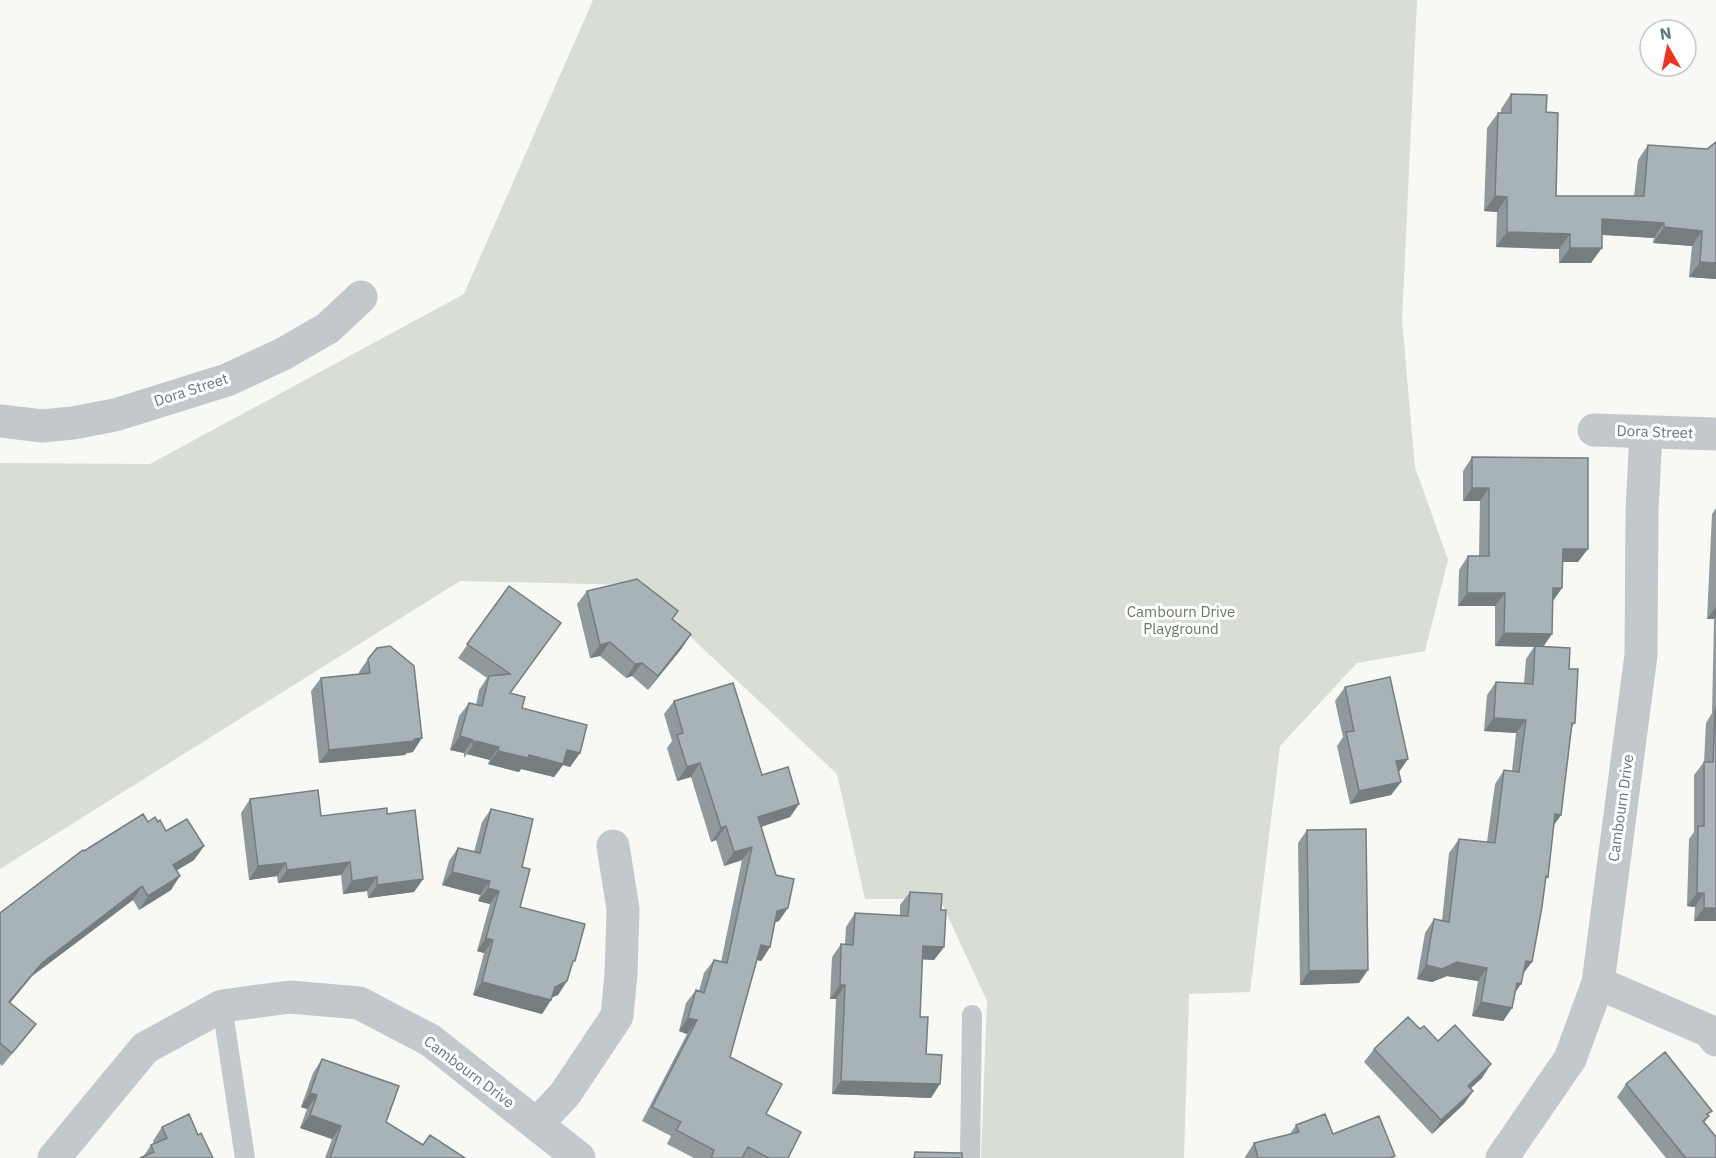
<svg xmlns="http://www.w3.org/2000/svg" width="1716" height="1158" viewBox="0 0 1716 1158" font-family="'IBM Plex Sans',sans-serif">
<style>
.green{fill:#d8ded4}
.lines{fill:none;stroke-linecap:round;stroke-linejoin:round}
.lane{stroke:#c2c8cb;stroke-width:20}
.street{stroke:#c2c8cb;stroke-width:33}
.wall{fill:#909a9d}
.shaded-wall{fill:#757d80}
.building{fill:#a7b3b7;stroke:#757d80;stroke-width:1.5}
.labels{text-anchor:middle;stroke-width:6;stroke-linejoin:round;paint-order:stroke}
.street-label{font-size:15px;fill:#617882;stroke:#fff}
.park-label{font-size:15px;fill:#687a60;stroke:#fff}
</style>
<rect width="100%" height="100%" fill="#f8f8f5"/>
<path class="green" d="M593,0h824l-15,320 13,147 33,93 -23,91 -68,12 -77,83 -30,246 -61,2 -5,164h-203l6,-157 -47,-102h-75l-28,-125 -202,-189 -175,-4 -460,288v-406l150,1 314,-170z"/>
<g class="lines">
<path class="lane" d="M222,1006l23,152
M970,1158l2,-143"/>
<path class="street" d="M0,421l42,5 31,-3 42,-8 112,-35 56,-26 45,-26 33,-31
M1594,430l122,4
M1598,983l111,48 7,9
M537,1124l28,-30 52,-78 4,-42 2,-65 -10,-63
M54,1158l91,-110 77,-42 68,-9 69,6 71,37 149,118
M1502,1158l68,-99 28,-76 43,-328 1,-144 4,-78"/>
</g>
<path class="wall" d="M1511,94l35,18 10,84h78l4,-36 10,-15 59,4 9,130 -27,-2 3,-31 -39,-3 1,-5 -52,-3 -11,28h-32v-14l-63,-2 1,-35 -13,-1 3,-83 11,-15h3v-4z
M1472,457l106,105h-15l-1,26 -10,13v33l-9,12 26,23 6,54 -3,4 -11,88 -7,10 -9,55 -22,94 -8,19 -3,15 -9,13 -31,-5 6,-35 -31,-5 -15,6 -15,-3 8,-46 9,-14 8,2 7,-68 10,-14 28,3 8,-58 9,-14 8,1 4,-38 -32,-2 3,-36 9,-13 28,1 2,-24 8,-12 -39,-1v-40h-37l1,-36 9,-14h11l1,-55h-17v-30z
M1716,508v413h-22l1,-14 -8,-1 2,-67 5,-7v-57l10,-13 2,-39 6,-10 2,-94h-7l5,-105z
M509,586l1,107 12,15 58,45 -10,14 -7,-2 -9,12 -33,-8 -2,3 -31,-8 2,-4 -23,-6 -3,4v-5l-14,-3 9,-34 10,-13 7,2 3,-15 8,-12 -29,-20z
M587,591l85,28 10,29 -34,42 -16,-14 -6,2 -26,-22 -10,2 -13,-54z
M368,659l45,93 -6,1 -2,2 -86,8 -8,-72 10,-13 38,-4v-2z
M1345,687l54,85 2,10 -10,13 -41,9 -13,-58 6,-9 -8,-36z
M674,701l88,74 37,29 -9,13 -29,10 18,94 -4,1 -5,25 -9,14 -4,-1 -27,97 36,57 22,44h-94l-27,-14 4,-8 -29,-15 45,-87 -8,-3 7,-28 10,-13 3,1 5,-18 10,-13 7,2 21,-102 -18,6 -8,-26 -5,2 -20,-65 -14,4 -10,-33 5,-7 -8,-27z
M250,799l71,17 66,-2 36,65 -9,13 -46,6 -1,-7 -24,3 -2,-19 -63,8 -1,-7 -28,4 -8,-67z
M491,809l31,58 -2,40 52,59 -5,15 -9,14 -6,2 -1,3 -9,14 -69,-19 11,-42 -7,-2 13,-47 -12,-3 2,-6 -38,-10 7,-24 9,-13 16,4 8,-30z
M148,822h10l8,9 38,15 -10,14 -17,10 -6,20 -32,20 -6,-10 -101,76 -22,27 16,34 -24,29 -2,-2v-151l84,-62z
M1307,830l52,153 -59,2 -2,-142z
M910,892l31,18 3,37 -10,13 -12,-1 -2,58 6,37 5,44 -99,-4 4,-95h-6l2,-42 9,-13h4l1,-17 9,-14 45,3v-11z
M1420,1029l18,12 44,37 -11,10 2,3 -9,13 -32,30 -68,-72 10,-13z
M322,1059l64,63 37,23 7,-10 35,23h-140l7,-19 -32,-11 7,-19 -6,-2 12,-34z
M1626,1084l82,32h1l-5,7 12,35h-50l-49,-61z
M1296,1125l37,9 60,24h-148v-1l9,-14 36,-9z
M162,1127l36,8 -55,22 8,-12 3,-1 -1,-3z"/>
<path class="shaded-wall" d="M1495,196l12,1 -10,15 -13,-1z
M1602,219l62,4 -10,15 -62,-4z
M1664,227l38,4 -10,15 -39,-3z
M1507,232l63,2 -11,15 -63,-2z
M1570,248h32l-11,15h-32z
M1700,262l16,1v16l-27,-2z
M1472,488h17l-9,13h-17z
M1563,549h25l-10,13h-24z
M1553,588h9l-9,13h-10z
M1467,593h38l-10,13h-37z
M1716,607v9l-2,3h-7z
M1504,633l48,1 -9,13 -48,-1z
M691,634l-9,14 -34,42 10,-14z
M610,642l-10,14 -10,2 10,-13z
M642,663l-10,13 -6,2 9,-14z
M1494,718l32,2 -10,13 -32,-2z
M460,736l13,4 -9,13 -14,-3z
M422,738l-9,14 -6,1 -2,2 -86,8 10,-13z
M476,741l23,6 -9,13 -23,-6z
M567,750l13,3 -10,14 -7,-2 -9,12 -33,-8 -2,3 -31,-8 10,-13 31,4z
M1408,759l-9,13 -3,-11z
M700,763l-9,14 -14,4 10,-14z
M1401,782l-10,13 -41,9 9,-13z
M799,804l-9,13 -42,14 10,-14z
M1555,814l6,1 -10,14z
M726,826l-10,14 -5,2 10,-14z
M204,846l-10,14 -30,18 9,-13z
M752,847l-10,13 -18,6 10,-14z
M350,862l-9,13 -63,8 9,-13z
M286,863l-9,13 -28,4 9,-14z
M452,872l38,9 -10,14 -38,-10z
M180,876l-9,14 -32,20 9,-14z
M377,877l-10,14 -24,3 9,-13z
M423,879l-9,13 -46,6 9,-13z
M142,886l-9,14 -101,76 -32,39 9,-13 33,-39z
M488,888l11,3 -9,13 -12,-3z
M1697,893h7l-9,14 -8,-1z
M788,908l-9,13 -11,4 9,-14z
M1704,908h12v13h-22z
M486,938l7,2 -9,13 -7,-2z
M761,945l9,2 -9,14 -9,-2z
M923,946l21,1 -10,13 -20,-1z
M1526,961l6,1 -10,13z
M1457,962l30,6 -9,13 -31,-5 -15,6 -15,-3 9,-14z
M1368,970l-9,13 -59,2 9,-14z
M567,981l-9,14 -10,4 3,1 -9,14 -69,-19 9,-13 73,5z
M1517,983l4,1 -9,13z
M840,985h5l-9,14h-6z
M1481,1002l31,6 -9,13 -31,-5z
M688,1018l9,2 -10,14 -8,-3z
M1491,1064l-9,14 -23,21 9,-13z
M841,1081l99,3 -9,14 -99,-4z
M1473,1091l-9,13 -32,30 9,-14z
M310,1093l7,2 -10,14 -6,-2z
M310,1115l31,11 -9,13 -32,-11z"/>
<path class="building" d="M1511,94l36,1 -1,17 12,1 -2,83h88l4,-51 59,4 9,-7v121l-16,-1 2,-31 -38,-4v-4l-62,-4v29h-32v-14l-63,-2v-35l-12,-1 3,-83h13z
M1472,457l116,1v91h-25l-1,39h-9l-1,46 -48,-1 1,-40h-38l1,-37h21v-68h-17z
M637,579l41,32 -6,8 19,15 -33,42 -16,-13 -7,1 -25,-22 -10,3 -13,-54z
M509,586l52,37 -51,70 15,4 -3,11 65,17 -7,28 -13,-3 -4,14 -34,-9 -1,3 -30,-7 1,-4 -23,-6 -3,3v-4l-13,-4 9,-33 13,3 7,-30 21,-2 -43,-30z
M390,646l24,20 8,72 -8,1 1,2 -86,9 -8,-72 49,-5 -2,-14 9,-11z
M1535,646l35,2 -1,21h9l-3,54h-3l-11,92 -6,-1 -7,63 -2,-1 -4,31 -10,55 -6,-1 -5,23 -4,-1 -5,25 -31,-6 6,-34 -30,-6 -15,7 -16,-4 8,-46 15,3 10,-83 36,4 9,-73 15,2 7,-52 -32,-2 2,-36 37,2z
M1390,677l18,82 -12,2 5,21 -42,9 -13,-59 8,-1 -9,-44z
M733,683l29,92 26,-8 11,37 -41,13 18,58 18,4 -6,29 -11,3 -7,36 -9,-2 -31,112 52,27 -16,30 35,18 -13,26h-19l-21,-11 -6,11h-31l3,-8 -38,-20 5,-8 -29,-15 45,-87 -9,-2 8,-28 8,3 10,-33 13,3 25,-116 -18,5 -8,-26 -5,2 -21,-65 -13,4 -10,-32 6,-2 -9,-32z
M1715,709h1v199h-12v-15h-7l1,-67h6v-64h9z
M318,790l3,26 66,-8v6l28,-4 8,69 -46,6v-8l-25,4 -2,-19 -63,8 -1,-7 -28,3 -8,-67z
M491,809l42,10 -11,48 8,2 -10,38 65,17 -10,37h-2l-6,20 -12,6 -4,13 -69,-18 11,-42 -7,-2 13,-47 -11,-3 2,-7 -38,-9 6,-24 22,5z
M143,814l5,8 7,-5 3,5 2,-2 6,11 21,-12 17,27 -31,19 7,11 -32,20 -6,-10 -100,77 -33,39 27,22 -24,29 -12,-10v-130l83,-63 1,1z
M1366,829l2,141 -59,1 -2,-141z
M910,892l32,2 -1,16h5l-2,37 -21,-1 -3,71h8l-2,37 16,1 -2,29 -99,-3 4,-96h-5l1,-41 12,1 2,-32 53,3z
M1408,1017l12,12 4,-3 14,15 17,-16 36,39 -23,22 5,5 -32,29 -67,-71z
M1665,1052l47,59 -5,3 2,2 -6,5 13,16v21h-33l2,-1 -59,-73z
M322,1059l77,27 -13,36 37,23 7,-10 35,23h-135l11,-32 -31,-11 7,-20 -7,-2z
M189,1114l9,21 3,-2 12,25h-73l14,-6 -3,-7 16,-7 -5,-11z
M1325,1114l8,20 46,-18 16,40 -5,2h-132l-4,-15 45,-11 -3,-7z
M915,1152l47,1v5h-48z"/>
<g class="labels">
<g class="street-label">
<text transform="translate(191 390) rotate(-18)" y="5">Dora Street</text>
<text transform="translate(1655 432) rotate(2)" y="5">Dora Street</text>
<text transform="translate(1621 808) rotate(-82)" y="5">Cambourn Drive</text>
<text transform="translate(469 1072) rotate(37)" y="5">Cambourn Drive</text>
</g>
<g class="park-label">
<text x="1181" y="617">Cambourn Drive<tspan x="1181" dy="17">Playground</tspan></text>
</g>
</g>
<g transform="translate(1668 48) rotate(351)"><circle r="28" fill="#ffffff" stroke="#c0c9cd" stroke-width="1.5"/>
<path d="M0-4.5L10 22L0 15L-10 22Z" fill="#f0331c"/>
<text y="-9" font-size="16" font-weight="bold" text-anchor="middle" fill="#617882">N</text>
</g>
</svg>
